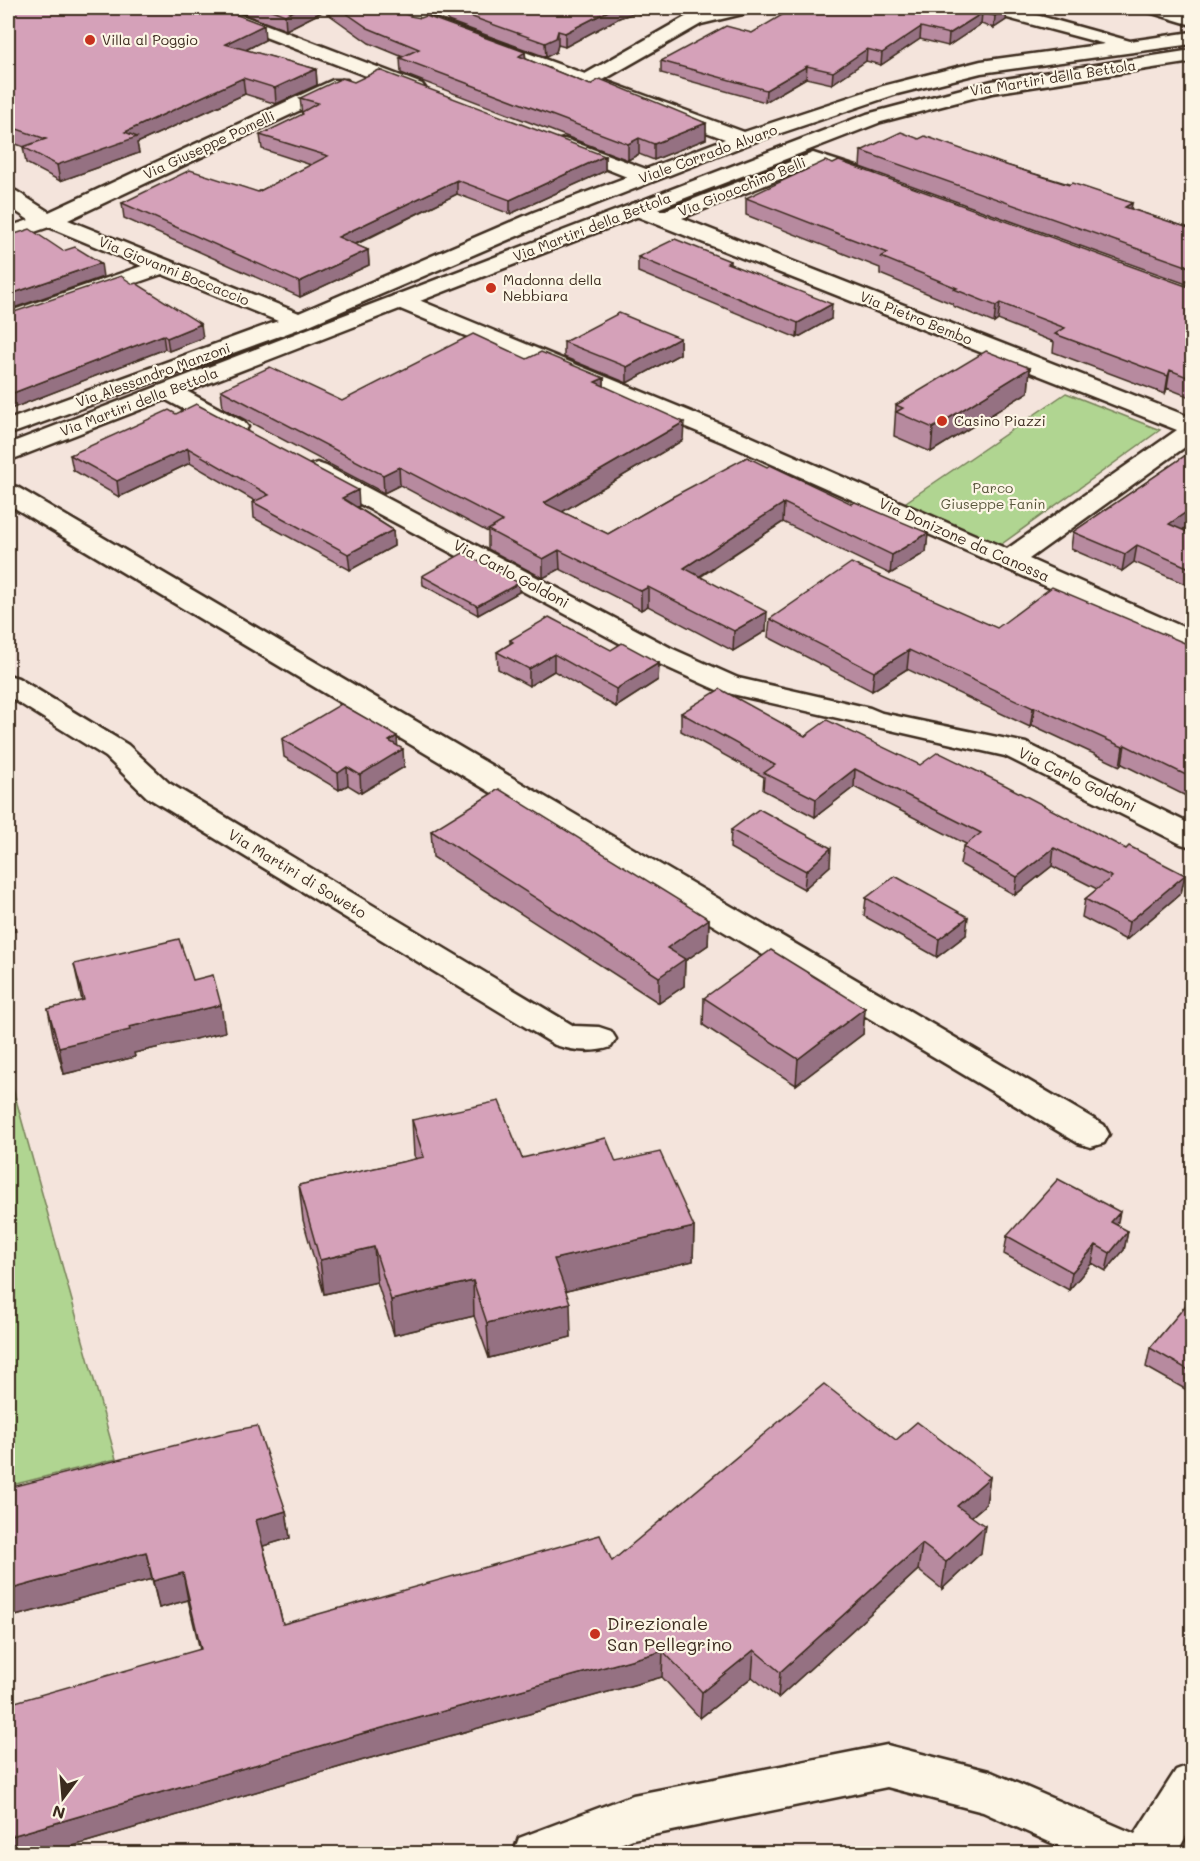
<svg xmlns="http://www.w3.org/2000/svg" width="1200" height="1861" viewBox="0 0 1200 1861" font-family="Mali,sans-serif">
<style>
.green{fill:#b0d591;stroke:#768058;stroke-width:1.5}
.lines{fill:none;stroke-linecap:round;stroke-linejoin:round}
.street-casing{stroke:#3b2a1e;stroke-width:5}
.secondary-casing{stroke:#3b2a1e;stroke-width:5}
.street{fill:#fcf5e5;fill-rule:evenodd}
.secondary{fill:#fcf5e5;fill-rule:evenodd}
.wall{fill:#b78a9f;stroke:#3b2a1e;stroke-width:1.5}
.shaded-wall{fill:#957182;stroke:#3b2a1e;stroke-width:1.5}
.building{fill:#d5a1b9;stroke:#3b2a1e;stroke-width:1.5}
.poi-dot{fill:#c8321e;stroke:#fcf5e5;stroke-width:2}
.labels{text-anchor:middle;stroke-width:4.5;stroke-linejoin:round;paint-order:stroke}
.far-poi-label{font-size:14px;fill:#3b2a1e;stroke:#fcf5e5;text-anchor:start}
.far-street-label{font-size:14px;fill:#3b2a1e;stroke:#fcf5e5}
.far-park-label{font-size:14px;fill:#58553b;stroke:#fcf5e5}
.street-label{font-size:15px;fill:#3b2a1e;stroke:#fcf5e5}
.near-poi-label{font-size:18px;fill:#3b2a1e;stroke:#fcf5e5;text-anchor:start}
</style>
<rect width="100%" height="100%" fill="#f4e4dc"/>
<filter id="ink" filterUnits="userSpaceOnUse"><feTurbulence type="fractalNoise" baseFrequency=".0167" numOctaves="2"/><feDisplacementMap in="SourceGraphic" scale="12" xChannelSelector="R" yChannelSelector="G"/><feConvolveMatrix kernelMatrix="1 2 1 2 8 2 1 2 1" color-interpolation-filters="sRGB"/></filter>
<g filter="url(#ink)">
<path class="green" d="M1066,393l94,37 -161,116 -96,-42z
M8,1071l108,388 -108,27z"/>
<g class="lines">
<defs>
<path id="street" d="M198,8h25l199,76 3,4 -3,4h-14l-208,-80z
M380,8h25l180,66 102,-58 36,-8h30l-2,4 -50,12 -98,56 141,52 139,-46 98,-25 124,-17 -120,-32 -2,-4h28l119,33 62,-9v12l-211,29 -84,21 -146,49 -201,79 -243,104 -299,109v-15l270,-99 -116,-47 -154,53v-15l134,-46 -93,-39 -41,14v-14l21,-7 -21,-14v-16l8,1 33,21 284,-132h14l3,4 -3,4 -279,132 231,93 235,-101 93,-35 -70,-28 -3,-4 3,-4 7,-2 7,2 75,28 79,-30 -343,-127z
M1147,8h27l18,5v12l-43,-13z
M813,153l59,19 3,5 -3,5 -8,1 -51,-17 -131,52 510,200v24l-163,117 163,72v18l-10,-2 -455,-203 -334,-138 -4,-5 4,-5 8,-2 8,2 336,138 262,115 170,-119 -546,-216 -3,-5 3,-5 8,-2 24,9z
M168,384l9,2 67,36 4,5 -4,5 -9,3 -9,-3 -67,-36 -3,-5 3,-5z
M317,463l9,3 347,183 65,29 132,30 12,5 144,30 166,82v22l-11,-3 -176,-88 -286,-65 -66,-30 -345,-185 -4,-5 4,-5z
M8,485l9,2 1087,638 5,9 -5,9 -13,4 -13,-4 -1070,-639z
M8,675l10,3 110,67 41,38 405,243 25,1 12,4 5,8 -5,8c-18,6 -38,4 -56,-2l-408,-248 -41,-40 -98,-61z
M887,1745l102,26 146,63 41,-64 16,-6v62l-16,28h-100l-93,-42 -96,-25 -254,52 -38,15h-82l6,-16 114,-43z"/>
<path id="secondary" d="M1192,50v12l-200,31 -111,29 -873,339v-17l859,-330 125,-33z"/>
</defs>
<use href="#street" class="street-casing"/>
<use href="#secondary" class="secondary-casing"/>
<use href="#street" class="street"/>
<use href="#secondary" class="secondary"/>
</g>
<path class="wall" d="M8,8l79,6 178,26 -19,10 70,19 1,16 -41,19 -31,-10 -108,49 2,10 -79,28 -34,-18 -3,-16h1l-16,-6z
M228,8h162l20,8 115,36 1,7 64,26 116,38v16l-52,21 -15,-6 -11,6 -227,-87 -1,-15 3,-1 -34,-14 -45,-32 -38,19z
M447,8h206l-14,6 -5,-1 -15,5 -54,29 -7,-2 -2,7 -10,5 -98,-36z
M1005,8l1,12 -12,8 -13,-4 -33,22 -28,-7 -39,26 -15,-4 -34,23 -26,-6 -41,24 -104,-29v-12l154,-47z
M300,98l305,58v15l-95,43 -53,-20 -102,51 13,5 1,15 -69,32 -176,-79 -2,-15 136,-11 53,-27 -49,-16 -2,-14 42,-20z
M919,139l213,64 -1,6 61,20v57l-332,-119 1,-16z
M746,198l446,89v111l-25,-10 -2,6 -112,-42 1,-10 -56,-22 -4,3 -41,-17v-2l-73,-30v-6l-134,-53z
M638,257l92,4v3l101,55 -34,19 -159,-66z
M8,314l195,24 -34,13 -4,-2 -157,61z
M680,338v16l-53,29 -63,-26v-15z
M527,359l77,19v8l79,54 -121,72 46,22 66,-38 178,8 76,29 -2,19 -36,22 -107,-52 -83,55 66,54 -33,20 -85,-45 -7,4 -81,-41 -17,9 -55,-29v-17l-88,-47 -16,8 -161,-85 -2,-18 121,11z
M1030,368l-2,24 -97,60 -37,-16 2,-31z
M176,414l183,92 -2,1 36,23 1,16 -44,24 -96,-52 -1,-16 2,-1 -65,-38 -71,34 -46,-27 -3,-15z
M1192,451v72l-10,6 10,5v53l-58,-25 -12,9 -51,-22 2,-17z
M422,576l97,7v9l-41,23 -55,-30z
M770,619l227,9 195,18v153l-70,-35 -2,2 -88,-41 -2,2 -123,-58 -35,22 -104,-54z
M510,640l101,10 48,13 -1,17 -42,27 -62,-36 -25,15 -31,-17 -1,-17 13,-8z
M681,713l124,23 115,29 206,84 59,26 -4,18 -55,47 -44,-23 3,-18 12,-10 -45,-23 -37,29 -55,-31 3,-17 3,-3 -112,-57 -39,30 -52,-27 1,-13 -83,-46z
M282,739l115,7 7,21 -43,26 -13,-8 -9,5 -55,-33z
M731,830l99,36 -26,23 -74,-41z
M431,831l278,88 -1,26 -23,16 -1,25 -25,17 -226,-146z
M866,898l100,37 -29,22 -73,-41z
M74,964l119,16 32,52 -91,21 1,4 -71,17 -11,-39 -5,-26 34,-8z
M1192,983v28l-6,-3 5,-24z
M704,998l161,10 -2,26 -67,51 -93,-60z
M412,1120l110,38 94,4 78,65 -1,34 -127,30 5,46 -82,21 -15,-42 -80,19 -17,-53 -53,12 -21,-74 -4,-35 117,-26 -2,-4z
M1128,1231l-4,19 -18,21 -14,-8 -23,27 -65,-36 3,-18z
M1192,1298v95l-46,-26 4,-19z
M990,1477l-4,27 -15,13 10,36 -39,36 -24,-19 -140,128 -26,-21 -52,41 -38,-41 -295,82 -321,95h-38l192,-204 -12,-50 -29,8 -7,-29 -144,39v-130l278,23 4,27 -27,8 20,78 329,-63z"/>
<path class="shaded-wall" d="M300,8h24v3l-38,19 -1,-15z
M614,8h20v5l-15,5 -54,29v-14z
M639,8h14l-14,6z
M1007,8l-1,12 -12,8 1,-12z
M982,13l-1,11 -33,22 1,-12z
M264,25l1,15 -38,19 -2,-15z
M921,27l-1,12 -39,26 1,-12z
M558,31v14l-2,7 -10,5 -1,-14z
M867,49l-1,12 -34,23 1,-12z
M525,52l1,16 -7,-12z
M807,66l-1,12 -41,24 1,-12z
M316,69l1,16 -41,19 -1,-16z
M243,78l2,16 -108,49 2,10 -79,28 -3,-16 68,-33z
M706,123v16l-52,21v-16z
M639,138v16l-11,6v-16z
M605,156v15l-95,43v-14z
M457,180v14l-118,58 -1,-15z
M1132,203l-3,17 -4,-13z
M368,250l1,15 -69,32 -1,-15z
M101,263l2,14 -95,33v-15z
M1000,303l-2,17 -4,3 2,-17z
M832,304l-1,15 -34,19 1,-15z
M201,324l2,14 -34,13 -2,-13z
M163,335l2,14 -157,61v-15z
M680,338v16l-53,29v-16z
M1030,368l-2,24 -97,60 2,-24z
M1170,370l-3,18 -2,6 3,-18z
M604,378v18l-9,-14z
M684,422l-1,18 -138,82 -1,-19z
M188,448l2,15 -71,34 -2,-16z
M399,467l1,18 -16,8 -1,-18z
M358,490l1,16 -15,8 -2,-16z
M784,503l-1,19 -100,65 1,-19z
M1192,508v15l-26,18 3,-17z
M393,530l1,16 -44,24 -2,-16z
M928,533l-2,19 -36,22 2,-19z
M1137,545l-3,17 -12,9 3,-17z
M559,550l1,19 -17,9v-19z
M519,583v9l-41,23 -1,-9z
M648,587v19l-7,4v-19z
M767,612l-1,19 -33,20 1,-20z
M909,650l-2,19 -35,22 2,-19z
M554,654v17l-25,15v-17z
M659,663l-1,17 -42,27v-18z
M1035,707l-3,18 -2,2 3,-19z
M397,736l1,16 5,-3 1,18 -43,26 -1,-18 29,-34z
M1125,745l-3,19 -2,2 3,-19z
M347,767l1,18 -9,5 -1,-17z
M855,769l-1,18 -39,30 1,-18z
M831,848l-1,18 -26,23 2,-18z
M1054,848l-2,18 -37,29 2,-18z
M1185,875l-4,18 -55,47 3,-18z
M10,905l6,26 -8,2v-27z
M968,917l-2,18 -29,22 2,-18z
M709,919l-1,26 -23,16 -1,25 -25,17v-26l8,-29z
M221,1005l4,27 -91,21 1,4 -71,17 -5,-27 70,-20z
M865,1008l-2,26 -67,51 2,-26z
M1120,1212l-4,19 -5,-9z
M694,1227l-1,34 -139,33v-35z
M1128,1231l-4,19 -18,21 4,-18z
M1096,1245l-4,18 -23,27 3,-18z
M374,1247l3,35 -53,12 -4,-34z
M473,1281l1,35 -80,19 -3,-35z
M570,1303l1,34 -82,21 -2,-35z
M990,1477l-4,27 -34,29 5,-27z
M286,1511l4,27 -30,9 -4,-27z
M985,1526l-4,27 -39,36 4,-27z
M922,1544l-4,26 -140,128 2,-26z
M146,1552l6,27 -144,39v-28z
M183,1573l5,27 -29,8 -6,-27z
M754,1650l-2,27 -52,41 2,-26z
M663,1651l-1,26 -295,82 -321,95h-38v-17l356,-104z"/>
<path class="building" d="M8,8h59l20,6 17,-6h115l45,17 -39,19 91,25 -41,19 -32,-10 -118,54 12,5 -80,28 -34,-18 23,-8 -38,-13z
M266,8h34l-15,7z
M339,8h51l20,8 11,2 5,-2 99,36 -6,4 71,29 10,-6 106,44 -52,21 -15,-6 -11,6 -228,-86 19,-9 -51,-21z
M447,8h167l-49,25 -7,-2 -2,7 -11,5z
M827,8h180l-12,8 -13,-3 -33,21 -28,-7 -39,26 -15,-4 -34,23 -26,-6 -41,24 -105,-29 65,-35 26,7 40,-24 23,5z
M379,70l226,86 -95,44 -53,-20 -119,57 30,13 -69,32 -177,-79 68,-33 68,22 70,-36 -68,-21 43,-21 -1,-2 16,-9 -18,-5 42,-20 12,4z
M901,132l18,7 6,-3 81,29 63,20 3,-2 60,20 -7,4 67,22v39l-331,-117z
M825,161l8,3 6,-3 347,125 6,1v92l-22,-9 -2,6 -113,-42 10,-6 -65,-25 -4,3 -42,-17 3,-1 -76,-31 7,-4 -142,-55z
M30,229l33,22 12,-4 26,16 -93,32v-64l7,3z
M675,239l55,22 -3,2 105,41 -34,19 -160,-66z
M121,276l12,8 3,-1 65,41 -34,14 -4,-3 -155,60v-81z
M619,313l61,25 -53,29 -63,-25z
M473,334l54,25 14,-7 63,26 -9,4 89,40 -140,81 64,31 66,-38 73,-39 20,10 3,-2 82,39 3,-2 73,31 -36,22 -108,-52 -100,65 83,44 -33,19 -86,-44 -7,4 -82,-41 -16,9 -55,-29 15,-9 -104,-54 -16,8 -162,-85 49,-23 72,34z
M986,351l44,17 -97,60 -37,-16 7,-4 -7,-3z
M196,404l162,86 -16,8 51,32 -45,24 -95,-52 16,-7 -81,-47 -71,33 -47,-26 99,-45 7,4z
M1192,451v57l-23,16 23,10v35l-55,-24 -12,9 -52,-22z
M463,553l56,30 -42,23 -55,-30z
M851,563l146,65 55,-41 140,59v132l-67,-33 -2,2 -88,-40 -2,1 -124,-58 -35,22 -104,-53z
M549,617l62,33 11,-7 37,20 -43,26 -62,-35 -25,15 -32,-17 16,-10 -3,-2z
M720,689l85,47 22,-16 93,45 18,-13 67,33 121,64 3,-3 56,29 -56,47 -44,-23 27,-22 -58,-29 -37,29 -54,-30 18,-14 -126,-64 -39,30 -52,-26 11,-8 -94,-52z
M341,704l56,32 -8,5 14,8 -43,26 -13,-8 -9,6 -56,-34z
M499,789l210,130 -42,29 18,11 -26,18 -228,-146z
M759,809l72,39 -25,23 -75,-41z
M895,876l73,41 -29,22 -73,-41z
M8,895l2,10 -2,1z
M179,939l14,41 20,-5 8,30 -92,22 1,3 -71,17 -11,-38 36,-9 -10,-36z
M771,950l94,58 -67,51 -94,-61z
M499,1101l23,57 84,-20 10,24 44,-10 34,75 -140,32 16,44 -83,20 -14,-42 -82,19 -17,-53 -54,13 -21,-75 125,-28 -12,-37z
M1058,1179l62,33 -9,10 17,9 -18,22 -14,-8 -24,27 -65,-36z
M1192,1298v74l-42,-24z
M824,1384l72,56 21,-18 73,55 -33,29 28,20 -39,36 -24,-18 -142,128 -26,-22 -52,42 -39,-41 -299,82 -356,104v-133l193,-55 -18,-76 -30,8 -7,-29 -138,38v-102l223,-57 26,-5 29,85 -30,9 27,104 317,-89 12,26z"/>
</g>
<g class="poi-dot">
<circle cx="90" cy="40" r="6"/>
<circle cx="491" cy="288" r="6"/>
<circle cx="942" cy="421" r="6"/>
<circle cx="595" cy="1634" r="6"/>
</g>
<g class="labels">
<g class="far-poi-label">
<text x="102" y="45">Villa al Poggio</text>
<text x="503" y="285">Madonna della<tspan x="503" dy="16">Nebbiara</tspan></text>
<text x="954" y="426">Casino Piazzi</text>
</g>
<g class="far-street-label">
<text transform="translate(1053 78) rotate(-9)" y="5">Via Martiri della Bettola</text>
<text transform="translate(209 145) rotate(-25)" y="5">Via Giuseppe Pomelli</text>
<text transform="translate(708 154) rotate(-20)" y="5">Viale Corrado Alvaro</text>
<text transform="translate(742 187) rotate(-22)" y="5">Via Gioacchino Belli</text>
<text transform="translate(592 227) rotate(-21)" y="5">Via Martiri della Bettola</text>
<text transform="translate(174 271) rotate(22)" y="5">Via Giovanni Boccaccio</text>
<text transform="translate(916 318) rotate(22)" y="5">Via Pietro Bembo</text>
<text transform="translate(153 375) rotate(-20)" y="5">Via Alessandro Manzoni</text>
<text transform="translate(139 402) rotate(-21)" y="5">Via Martiri della Bettola</text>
</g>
<g class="far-park-label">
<text x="993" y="493">Parco<tspan x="993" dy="16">Giuseppe Fanin</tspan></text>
</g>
<g class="street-label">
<text transform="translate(964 540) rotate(24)" y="5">Via Donizone da Canossa</text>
<text transform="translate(511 574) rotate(28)" y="5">Via Carlo Goldoni</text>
<text transform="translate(1077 780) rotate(26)" y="5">Via Carlo Goldoni</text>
<text transform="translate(297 874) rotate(31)" y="5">Via Martiri di Soweto</text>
</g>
<g class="near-poi-label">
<text x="607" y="1630">Direzionale<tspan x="607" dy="21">San Pellegrino</tspan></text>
</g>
</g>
<rect width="1200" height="1861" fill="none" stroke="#fcf5e5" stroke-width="30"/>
<rect x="15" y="15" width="1170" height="1831" fill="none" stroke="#3b2a1e" stroke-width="2" filter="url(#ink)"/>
<g transform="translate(63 1798) rotate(196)" stroke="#fcf5e5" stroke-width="4.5" paint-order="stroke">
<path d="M0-4.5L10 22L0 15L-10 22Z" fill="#3b2a1e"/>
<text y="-9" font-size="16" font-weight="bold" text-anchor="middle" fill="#3b2a1e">N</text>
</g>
</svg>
